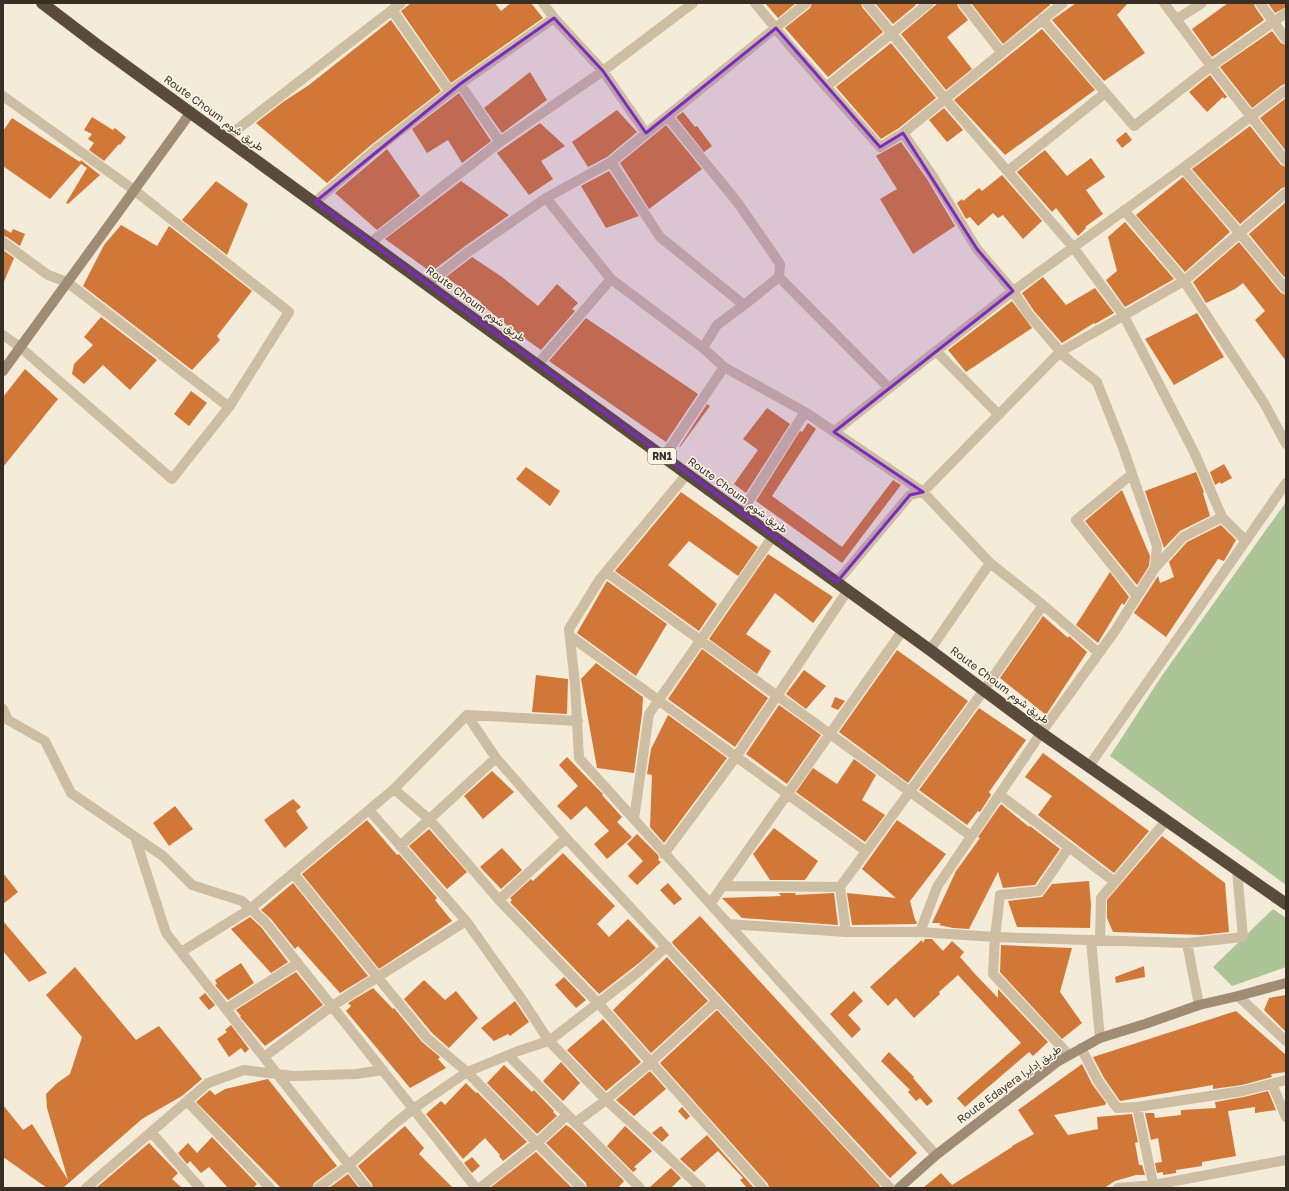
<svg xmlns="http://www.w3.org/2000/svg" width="1289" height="1191" viewBox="0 0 1289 1191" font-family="'Golos Text',Vazirmatn,sans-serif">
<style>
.green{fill:#adc497}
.building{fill:#d17839}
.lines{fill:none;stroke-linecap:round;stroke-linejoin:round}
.street{stroke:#cdbda3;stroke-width:10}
.secondary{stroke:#a08c75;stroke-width:10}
.highway{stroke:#594a3c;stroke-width:12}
.marked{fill:#7b2cbf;fill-opacity:0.2;stroke:#7b2cbf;stroke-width:3;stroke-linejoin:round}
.labels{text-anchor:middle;stroke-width:3;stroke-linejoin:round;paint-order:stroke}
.shield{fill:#fbf5e5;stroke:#726a5f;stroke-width:1}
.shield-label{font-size:10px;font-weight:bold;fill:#372e26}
.street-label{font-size:11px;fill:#372e26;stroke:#fbf5e5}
</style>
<rect width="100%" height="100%" fill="#f4ebd8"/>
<path class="green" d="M1286,502v383l-176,-129 51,-79z
M1273,909l13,9v49l-54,19 -19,-19z"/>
<path class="building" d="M411,3h84l6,8 10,-8h20l12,15 -92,65 -50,-72z
M765,3h31l-18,15z
M812,3h49l1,4 21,25 -55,45 -43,-49 25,-20z
M875,3h39l2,2 -23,19z
M938,3h19l1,4 10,13 -21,17 25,32 -26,21 -45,-56z
M971,3h78l1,2 -47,39z
M1076,3h52l-11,12 28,38 -41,28 -52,-61z
M1228,3h26l1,4 9,13 -52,37 -20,-28z
M1268,3h18v4l-11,6z
M391,20l50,71 -70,54 -44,38 -71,-60 27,-21 26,-17z
M1042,29l53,61 -90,65 -51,-55z
M1272,31l9,12 5,2v39l-4,1 -30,23 -32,-41z
M891,43l45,55 -37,30 -18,11 -45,-52z
M530,72l17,28 -45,33 -18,-25z
M1210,75l17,22 -3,2 -1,-2 -16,15 -18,-20z
M459,93l32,48 -29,22 -14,-23 -21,13 -15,-24z
M1286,98v53l-26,-33z
M944,108l19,22 -16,12 -18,-22z
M617,110l20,22 -30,25 -19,10 -16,-25z
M683,112l12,15 2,-1 15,20 -8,6 -28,-35z
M92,117l21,13 2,-2 11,9 -6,8 -1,-1 -15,17 -15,-11 5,-7 -6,-4 4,-5 -8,-4z
M12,118l68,44 1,-2 19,15 -32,29 -2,-1 21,-35 -6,-4 -31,35 -47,-33v-35z
M540,123l25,23 -24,15 12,18 -24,16 -32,-42z
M666,125l36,44 -53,40 -29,-46z
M1250,126l31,39 5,2v20l-4,1 -42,36 -48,-55z
M1126,132l6,8 -10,8 -6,-8z
M901,142l26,37 28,47 -42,28 -33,-55 17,-10 -21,-33z
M387,149l33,47 -43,34 -42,-37z
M1045,150l22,26 24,-18 14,19 -19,13 17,24 -18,13 1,1 -8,8 -22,-28 -4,4 -35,-40z
M609,171l30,45 -33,12 -25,-42z
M1002,175l40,46 -19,18 -20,-24 -5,3 -5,-5 -15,13 -8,-9 -4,2 -9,-16 5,-4 1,2 16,-13 3,3z
M1183,177l47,55 -45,40 -49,-57z
M216,181l32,23 -21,51 -45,-35z
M461,181l48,34 -45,32 -33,25 -46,-33z
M1286,202v74l-2,1 -35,-43z
M1125,222l49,57 -49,28 -19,-27 11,-9 -9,-34z
M121,225l36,21 12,-20 83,65 -35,45 3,4 -28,30 -109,-84 21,-41z
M3,228l8,5 2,-4 12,5 -5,12 -13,-9 -4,-1z
M1239,242l42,51 5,2v66l-31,-41 10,-9 -22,-28 -8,6 -29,14 -13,-21z
M3,250l11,8 -11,26z
M472,257l30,20 36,29 19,-22 21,19 -6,6 3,2 -34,39 -29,-21 -32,-26 1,-1 -35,-25z
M1043,277l23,28 29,-17 19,25 -19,11 -1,-1 -32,20 -28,-32 -12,-18z
M1012,301l20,27 -66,44 -18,-22z
M1197,313l27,44 -50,28 -29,-46z
M101,317l56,43 -27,30 -27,-25 -19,19 -12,-10 2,-10 19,-19 -9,-8z
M586,318l112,76 -32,48 -117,-81z
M25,369l33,30 -55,68v-70z
M191,391l16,12 -18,23 -15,-12z
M707,404l3,2 -30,41h-1z
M767,408l23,16 -44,69 -12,-9 24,-34 -15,-11z
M808,423l8,6 -44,67 70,51 51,-67 8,5 -59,78 -86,-62 44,-70 2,1z
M1224,464l8,14 -11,6 -1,-2 -5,3 -5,-13z
M526,467l34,24 -10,15 -34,-27z
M1196,472l8,20 -1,1 7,23 -30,15 -16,17 -19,-57z
M1122,490l28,66 -1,10 -12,19 -52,-64z
M681,492l77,55 -20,29 -49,-35 -21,24 49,39 -18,27 -84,-60z
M1221,525l15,15 -12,21 -6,-2 -52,78 -32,-24 24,-37 2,7 14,-6 -5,-15 18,-20z
M768,554l65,43 -20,26 -38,-30 -29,41 25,17 -14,23 -48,-35z
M1110,572l19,25 -5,8 -2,-2 -24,40 -22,-18z
M607,581l60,43 -31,52 -59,-43z
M1043,616l25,22 1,-2 18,16 -41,63 -46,-37z
M702,649l66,49 -33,49 -67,-48z
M897,650l71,51 -60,82 -69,-51z
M596,663l47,34 -1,17 -8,59 -37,-5 -16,-89z
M804,670l22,16 -20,23 -20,-15z
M536,675l32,4 -1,35 -35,-2z
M835,697l10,4 -7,9 -7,-3z
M779,705l42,30 -34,49 -41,-30z
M979,708l47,32 -37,52 2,3 -11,17 -2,-1 -11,14 -48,-35z
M668,715l59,43 -63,85 -14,-16 2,-52 -5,-1 4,-25z
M1043,753l106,78 -35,42 -76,-58 14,-19 -27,-19z
M567,757l29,30 7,7 -1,1 20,22 -5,5 15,15 -25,22 -13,-15 15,-13 -23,-25 -15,14 -14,-14 21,-20 -19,-21z
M854,759l22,16 -14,25 23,15 -20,27 -69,-50 17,-24 24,16z
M492,771l22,21 -31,27 -19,-23z
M293,799l8,8 -5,4 12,17 -23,20 -21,-28z
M1001,804l28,23 1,-1 30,23 -25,36 -32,3 -5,-16 -29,57 -16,-1 -14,-3 2,-2h-9l24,-52 24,-33 -2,-1z
M175,806l18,23 -24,17 -16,-23z
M367,820l30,35 2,-1 38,44 -2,2 17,21 -73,48 -77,-95z
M897,820l49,34 -36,47 5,19 2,2 -1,2 -64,1 -5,-32 49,5 -34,-29z
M774,828l44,33 -13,19h-35l-17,-26z
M429,829l38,43 -20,17 -38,-43z
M637,834l21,21 1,3 -1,2 3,2 -24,23 -9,-9 15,-15 -16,-17z
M1162,836l63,47 4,49 -27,3 -89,-3 -6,-14v-18z
M502,848l20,22 -21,19 -21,-22z
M563,853l52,53 -18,18 12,13 19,-18 28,29 -17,15 -40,31 -89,-92 2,-2 -2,-2 21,-19 2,2z
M3,873l15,19 -15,12z
M1089,881l2,24 -1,23 -73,-1 -9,-26 34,-4 10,-13z
M293,883l75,93 -28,17 -42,-47 -3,3 -24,-30 -10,-9z
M668,883l14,16 -8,6 -14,-15z
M779,893h17l-1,2 39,-2 4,32 -96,-7 -20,-20 59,-2z
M700,916l217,237 -27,25 -217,-234 -1,-2z
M250,917l11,10 27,35 -17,11 -40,-44z
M3,921l44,52 -18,9 -26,-31z
M925,939h7l11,12 9,-10 12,11 -4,5 15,17 23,24v-9l50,53 -15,14 -4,-4 -64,55 -8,-9 64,-55 -63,-68 -19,17 1,2 -26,24 -18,-20 -8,8 -18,-19 52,-47 1,3z
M1001,945l71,3 -12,44 22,31 -20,16 -62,-67z
M667,957l41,44 -57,52 -38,-43z
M241,963l13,20 -26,17 -13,-15 2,-1 -2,-4z
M1144,966l1,11 -29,6 -1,-6z
M75,967l61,73 23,-14 43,53 -20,17 -40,23 -79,69h-16l-44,-31v-52l20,25 9,-6 36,56 -21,-72 -1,-14 10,-10 14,-10 12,-37 -36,-42z
M296,972l27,33 -58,41 -25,-29 1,-1 -5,-6z
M564,977l22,23 -10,8 -21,-23z
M424,980l21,20 11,-9 22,27 -29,30 -17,-15 -28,-34z
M373,988l20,21 1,-1 28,34 18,15 -2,2 8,9 -36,20 -64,-77 5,-5 -3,-3z
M854,991l9,10 -15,14 13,14 -9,9 -22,-24z
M205,993l10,12 -6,5 -10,-12z
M1286,995v37l-22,-22 5,-12z
M515,1001l14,21 -19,14 -2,-2 -14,7 -13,-13z
M717,1010l163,176 -2,2h-109l-1,-4 -108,-121z
M1236,1011l50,44v17l-15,2 1,3 -30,8 -29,4v-4l-93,16 -16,-23 -11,-21z
M603,1019l38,43 -35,29 -39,-41z
M231,1025l18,24 -4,4 -4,-5 -12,9 -12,-18 10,-7 -2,-2z
M889,1052l25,25 -1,1 20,23 -6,5 -7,-8 -4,3 -8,-9 2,-2 -29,-29z
M561,1062l19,21 -17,18 -20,-20z
M1082,1064l10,20 14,19 -1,2 -51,10 14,20 30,-6 -1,-12 35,-3 6,28 -3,1 4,22h3l3,10h-9l-21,6 -11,7h-181l18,-15 11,12 60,-38v-1l22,-12 -16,-24z
M504,1065l28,27 2,-2 20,21 -1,1 4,4 -20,18 -50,-51z
M650,1071l16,18 -32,27 -18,-16z
M268,1079l69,87 -23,17 -2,5h-31l-85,-86 14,-12 5,5 10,-6z
M466,1083l10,10 1,-1 50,50 -24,19 -4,-5 1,-1 -15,-17 -22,21 -37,-45 15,-13 4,4z
M1268,1091l8,19 -21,3v-6l-27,4 8,45 -34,6v4l-26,4v3l-13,2v-3l-6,1 -2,-10 7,-1 -4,-24 -7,2 -6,-27h9l1,5 26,-3v-5l35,-2 -1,-6 29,-5z
M682,1107l8,9 -4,4 -8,-9z
M566,1125l6,4 52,52 -6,7h-31l-1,-5 -40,-40z
M405,1126l19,22 -5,6 34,34h-80l-1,-4 -14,-18z
M625,1126l27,25 -18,16 3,2 -4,3 -26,-26z
M661,1126l8,9 -7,7 -10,-9z
M707,1135l47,53h-7l-7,-8 3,-2 -25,-27 -24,21 -14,-13z
M212,1137l45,47 -4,4h-25l-19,-21 -8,6 -11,-12 -3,3 -9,-11 10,-10 9,10z
M149,1143l29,30 -6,6 10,9h-86z
M536,1152l36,36h-82z
M472,1157l8,9 -8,7 -8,-10z
M671,1168l10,10 -10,10h-22z
M348,1174l11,14h-30z"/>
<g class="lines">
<path class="street" d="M755,3l35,43 90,101 23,-14 160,-130
M867,3l79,97 127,147 51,69 71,138 27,63
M963,3l39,50
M1164,3l47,63 75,95
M1260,3l26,36
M392,10l58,82
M554,18l49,53 43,62
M1042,19l92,107 77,-60 75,-53
M1177,19l25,-16
M460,84l40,58
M826,87l103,-84
M3,96l131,94 155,122 -60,95
M667,116l71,87 42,61 -1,13 110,111
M903,133l29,42 45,74 36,42 16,24 36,42 32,25 26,66 34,98 -2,22 -40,63 -74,102 -104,154 -17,45
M226,138l175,-135
M611,162l195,-159
M1183,168l103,-78
M1008,171l97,-78
M546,198l65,-36 49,75 84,68 -27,20 -14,23
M315,202l60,-52 85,-66 94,-66 -11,-15
M1124,210l60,71 102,-88
M3,242l45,33 19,7 162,125 -57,72 -152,-132 -17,-12
M370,243l130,-101 103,-71 90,-68
M427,284l41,-32 78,-54 65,81
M744,305l35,-28
M936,351l77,-60 170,-123 59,68 44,53
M537,365l74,-86 92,69 21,19
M834,432l102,-81 63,64
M664,457l60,-90 81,45
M687,474l-87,105 -31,50 6,55 4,74 357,397
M1132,474l-56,46 61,76
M741,513l64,-101 118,80 67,71 -60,87
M1155,568l28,-31 39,-20 24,24
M606,572l365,264
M837,582l73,-87 13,-3 137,-140 124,-71 80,122 22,41
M1043,605l56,48
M570,636l296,215
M3,709l5,11 37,21 26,52 92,63 29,29 50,16 24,22 210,265
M467,715l111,6
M1089,766l197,-283
M394,789l73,-74 29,43 70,80 324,350
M1000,795l115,87
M369,810l97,111 57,80 26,40 57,59 45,-38 66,-61
M634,819l15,-105 124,-178
M135,837l31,96 201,255
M400,846l96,-88
M1069,847l-30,44 -39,4 -5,42 -2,37 76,81
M664,854l72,-97 112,-167
M293,873l134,165 40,34 114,116
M722,886l118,1
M499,900l67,-62
M710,904l193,-274
M728,924l118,8h74l75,5 192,6 56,-6 -6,-66
M846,932l-6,-45 144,-197 59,-85 -53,-42
M1091,940l9,98
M1100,940l1,-42 65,-77
M1187,943l12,62
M181,952l69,-43 144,-120 36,31 69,80 99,103 165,185
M1238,996l48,45
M226,1009l72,-46
M1081,1048l17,33 19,27 20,-1 106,-16 43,-11
M508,1055l132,133
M264,1057l68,-51 134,-85
M1272,1084l14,33
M187,1101l83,87
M1137,1107l17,81
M575,1123l31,-23 41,37 54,51
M151,1132l49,56
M86,1188l122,-105 36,-13 50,6 62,-2 27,-4
M318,1188l31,-23 43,-39 21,-17 54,-37 51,-21 31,-10 88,-68 30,-27
M480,1188l57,-45 30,-28
M1118,1188l36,-3 132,-25"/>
<path class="secondary" d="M3,371l188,-259
M899,1188l37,-33 121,-93 43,-24 45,-14 54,-19 39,-9 48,-13"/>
<path class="highway" d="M42,3l54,41 591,430 243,176 111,83 245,171"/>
</g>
<path class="marked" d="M554,18l49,53 43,62 130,-105 104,119 23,-14 74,116 36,42 -179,141 89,60 -13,3 -73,87 -522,-380 145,-118z"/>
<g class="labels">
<rect class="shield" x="648" y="448" width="28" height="16" rx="3"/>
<g class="shield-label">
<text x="662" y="460">RN1</text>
</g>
<g class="street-label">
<text transform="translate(214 113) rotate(36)" y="4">Route Choum طريق شوم</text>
<text transform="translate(476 304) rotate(36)" y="4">Route Choum طريق شوم</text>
<text transform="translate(738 495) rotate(36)" y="4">Route Choum طريق شوم</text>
<text transform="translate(1000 685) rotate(37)" y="4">Route Choum طريق شوم</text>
<text transform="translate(1009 1084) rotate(-36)" y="4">Route Edayera طريق إدايرا</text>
</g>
</g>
<rect width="1289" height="1191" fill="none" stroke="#372e26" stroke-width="8"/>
</svg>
